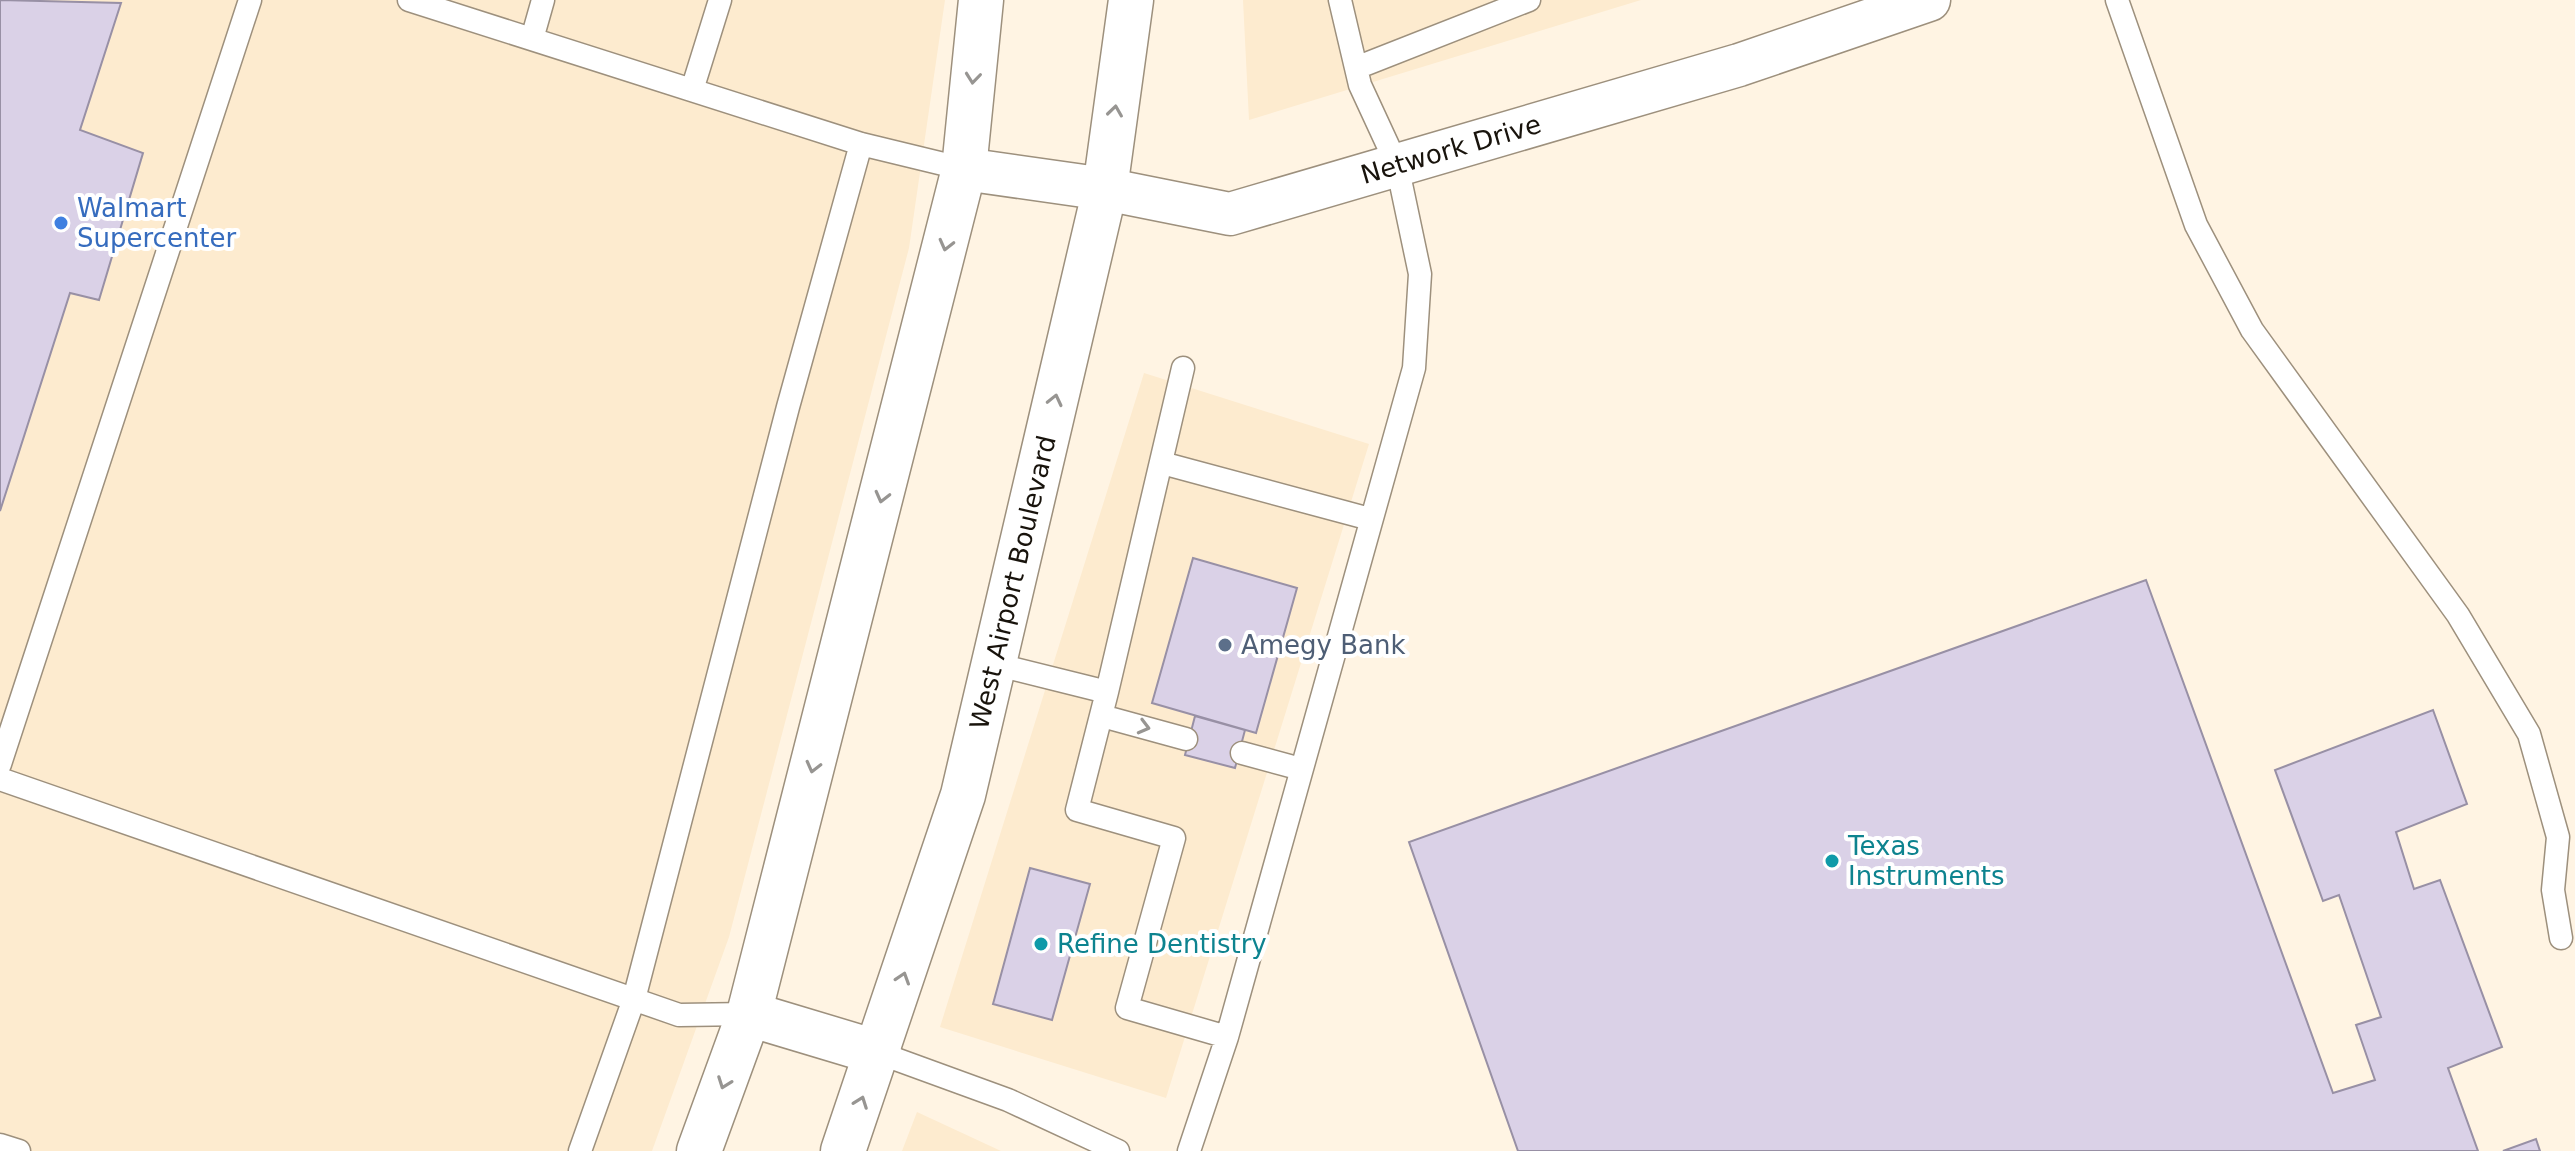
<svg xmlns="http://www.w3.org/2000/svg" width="2575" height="1151" viewBox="0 0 2575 1151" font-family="'DejaVu Sans',sans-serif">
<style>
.built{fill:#fdebcf}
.building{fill:#dad1e7;stroke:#9890a5;stroke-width:2}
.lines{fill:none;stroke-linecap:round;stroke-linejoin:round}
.lane-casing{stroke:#9d907d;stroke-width:25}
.street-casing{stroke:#9d907d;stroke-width:45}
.secondary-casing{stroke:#9d907d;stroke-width:47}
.lane{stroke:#fff;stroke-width:22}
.street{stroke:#fff;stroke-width:42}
.secondary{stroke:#fff;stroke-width:44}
.oneway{stroke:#979592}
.shop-dot{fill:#3f7fe0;stroke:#fff;stroke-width:3}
.service-dot{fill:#5c6f8a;stroke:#fff;stroke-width:3}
.culture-dot{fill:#0f9aa8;stroke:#fff;stroke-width:3}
.labels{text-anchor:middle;stroke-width:8;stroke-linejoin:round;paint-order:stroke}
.street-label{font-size:26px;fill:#18130c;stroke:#fff}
.shop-label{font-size:26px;fill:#366cbe;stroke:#fff;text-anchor:start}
.service-label{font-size:26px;fill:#4e5e75;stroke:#fff;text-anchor:start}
.culture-label{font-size:26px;fill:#0d838f;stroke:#fff;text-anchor:start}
</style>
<rect width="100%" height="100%" fill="#fff4e3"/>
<path class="built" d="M0,0h945l-36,248 -180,689 -77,214h-652z
M1243,0h398l-392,120z
M1144,373l225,71 -203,654 -226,-71z
M917,1112l84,39h-99z"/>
<path class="building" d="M0,0l121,3 -41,127 63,23 -44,147 -29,-7 -70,218z
M1193,558l104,30 -41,145 -104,-30z
M2146,580l187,513 42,-13 -19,-55 25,-8 -42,-122 -16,6 -48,-131 158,-60 34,94 -71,28 18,57 26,-9 62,167 -54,21 30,83h-960l-109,-309z
M1195,716l50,14 -10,38 -50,-13z
M1030,868l60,16 -38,136 -59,-16z
M2536,1139l4,12h-37z"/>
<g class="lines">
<defs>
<path id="lane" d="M409,0l452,144 103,25
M2117,0l79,225 56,105 206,285 71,119 29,103 -5,53 8,48
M532,39l11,-39
M1356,68l173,-68
M692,90l28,-90
M1162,463l208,56
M994,664l113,28 76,-324
M1107,692l-30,118 97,28 -47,170 100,29
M1102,716l84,23
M1242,753l59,16
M0,764l250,-764
M0,779l679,236 70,-1
M879,1053l129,47 110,51
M0,1145l19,6
M580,1151l54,-152 154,-592 73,-263
M1189,1151l38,-114 187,-669 6,-94 -23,-109 -37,-80 -20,-85"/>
<g id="street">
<path id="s1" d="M964,169l141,20 125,25 509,-149 190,-65"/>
</g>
<g id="secondary">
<path d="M749,1014l130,39"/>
<path d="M699,1151l50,-137 215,-845 17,-169"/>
<path id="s2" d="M843,1151l120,-356 142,-606 26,-189"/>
</g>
</defs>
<use href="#lane" class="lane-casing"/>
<use href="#street" class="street-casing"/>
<use href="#secondary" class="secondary-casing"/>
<use href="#lane" class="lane"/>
<use href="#street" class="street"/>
<use href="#secondary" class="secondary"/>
</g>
<defs><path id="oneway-chevron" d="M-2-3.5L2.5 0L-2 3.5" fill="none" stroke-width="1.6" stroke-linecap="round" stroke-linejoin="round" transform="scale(2)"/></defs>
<g class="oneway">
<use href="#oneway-chevron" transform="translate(973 78) rotate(96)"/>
<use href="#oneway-chevron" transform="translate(1115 111) rotate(-82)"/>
<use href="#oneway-chevron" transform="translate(946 245) rotate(104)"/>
<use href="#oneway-chevron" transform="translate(1055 400) rotate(-77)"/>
<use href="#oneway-chevron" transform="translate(882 497) rotate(104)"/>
<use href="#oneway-chevron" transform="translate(1144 727) rotate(15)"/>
<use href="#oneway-chevron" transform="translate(813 767) rotate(104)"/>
<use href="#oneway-chevron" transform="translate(903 978) rotate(-72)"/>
<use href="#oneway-chevron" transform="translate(724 1083) rotate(110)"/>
<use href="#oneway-chevron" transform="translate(861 1102) rotate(-70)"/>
</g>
<circle class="shop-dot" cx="61" cy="223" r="8"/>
<circle class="service-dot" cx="1225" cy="645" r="8"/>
<g class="culture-dot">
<circle cx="1832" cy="861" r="8"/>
<circle cx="1041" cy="944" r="8"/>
</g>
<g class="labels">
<g class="street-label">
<text dy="9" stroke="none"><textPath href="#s1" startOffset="500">Network Drive</textPath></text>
<text dy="9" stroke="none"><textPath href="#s2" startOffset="594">West Airport Boulevard</textPath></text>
</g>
<g class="shop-label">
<text x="77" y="217">Walmart<tspan x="77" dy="30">Supercenter</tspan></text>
</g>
<g class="service-label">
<text x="1241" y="654">Amegy Bank</text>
</g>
<g class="culture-label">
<text x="1848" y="855">Texas<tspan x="1848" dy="30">Instruments</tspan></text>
<text x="1057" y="953">Refine Dentistry</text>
</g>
</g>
</svg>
